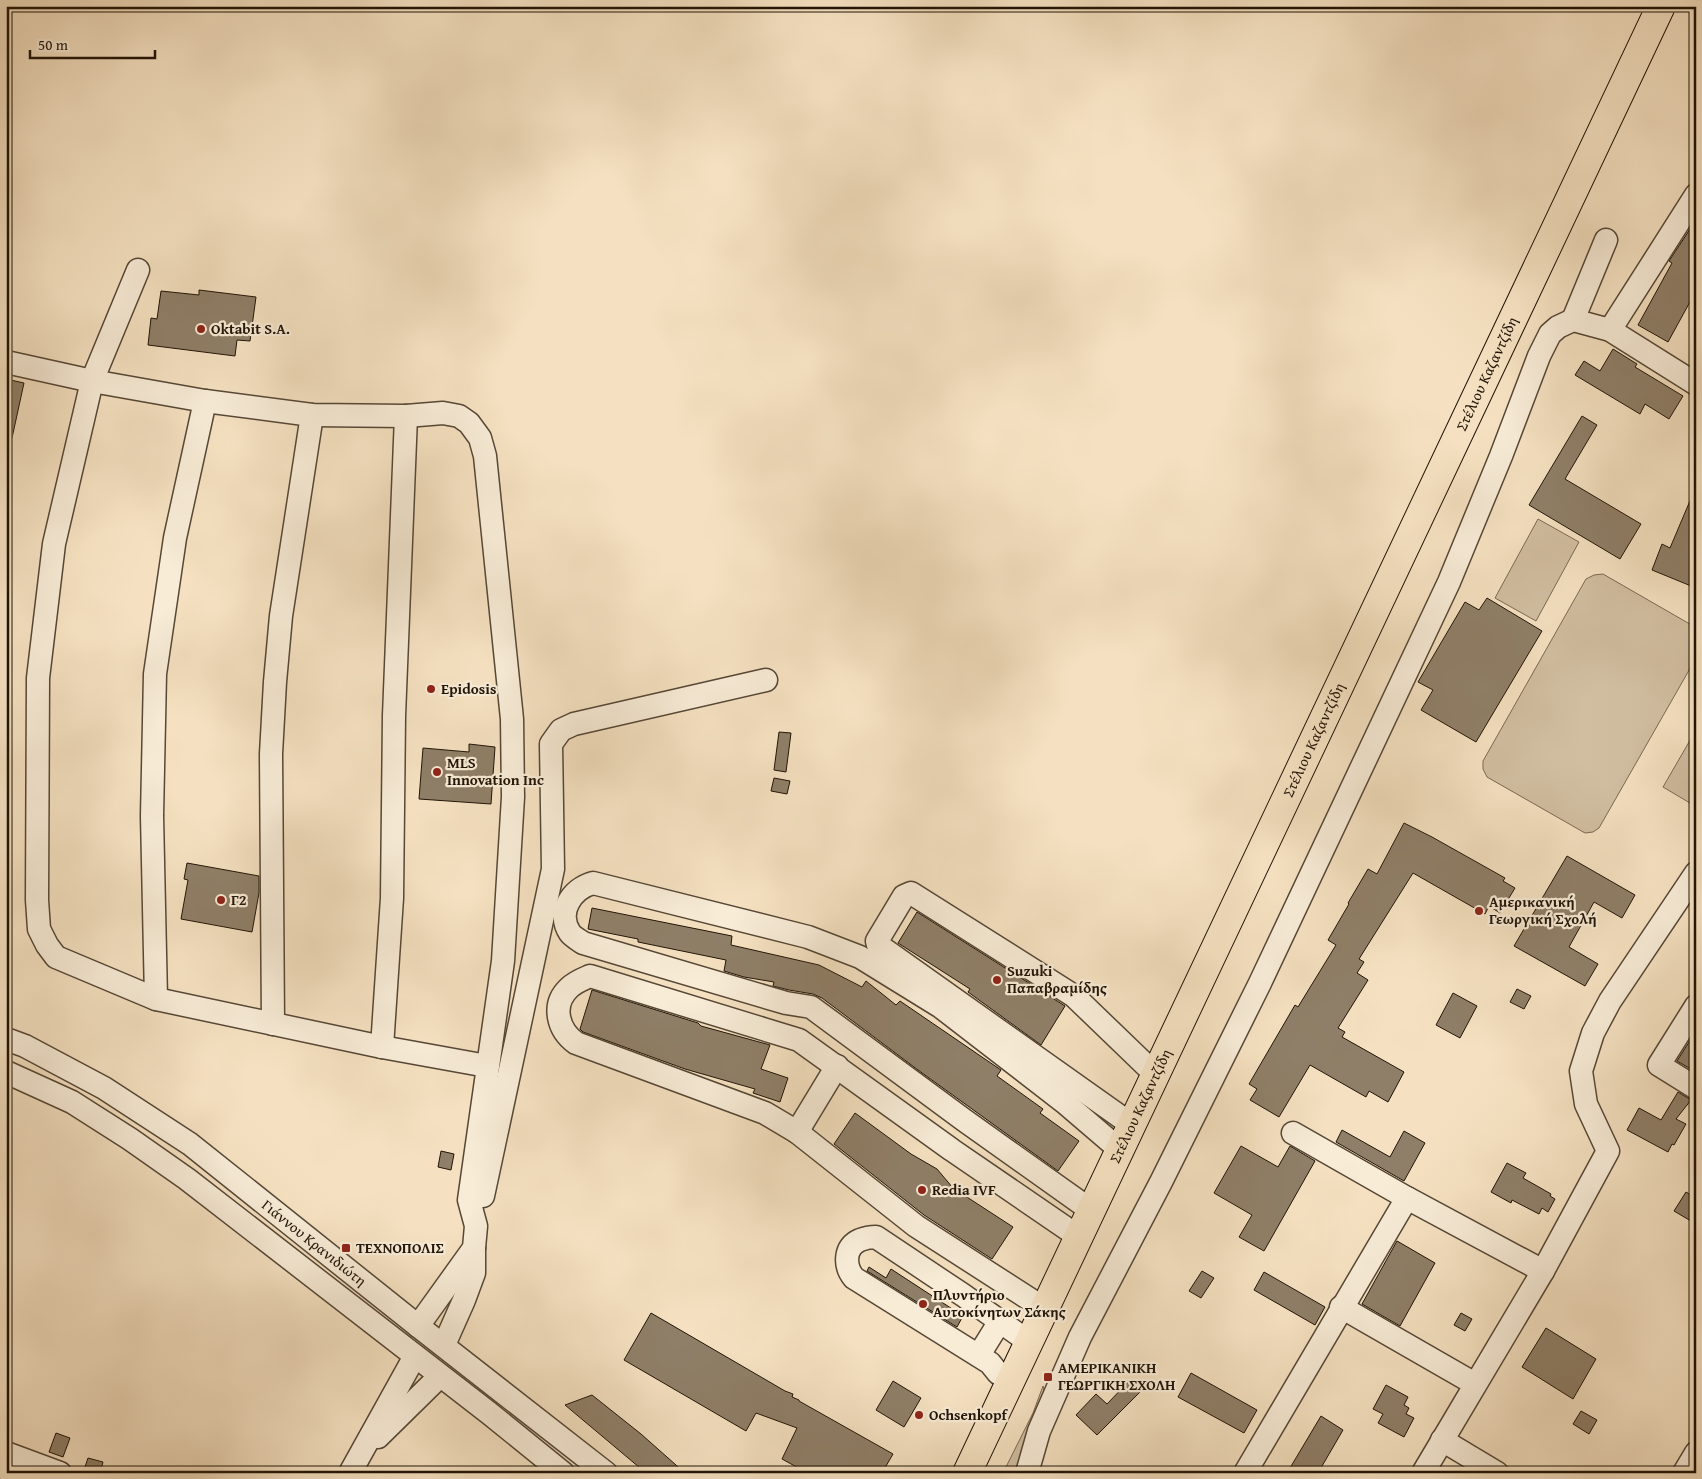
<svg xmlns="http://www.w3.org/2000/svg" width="1702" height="1479" viewBox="0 0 1702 1479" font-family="'Gentium Book Plus',serif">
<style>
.green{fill:#d1bea1;stroke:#796954}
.building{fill:#8f7f68;stroke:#211407}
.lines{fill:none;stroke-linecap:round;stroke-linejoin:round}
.minor-casing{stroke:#564736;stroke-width:25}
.major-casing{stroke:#211407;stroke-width:30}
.minor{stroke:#f8ecd7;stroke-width:22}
.major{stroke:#f5e1c1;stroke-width:28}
.poi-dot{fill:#8f2418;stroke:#f8ecd7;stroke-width:2}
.labels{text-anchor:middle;stroke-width:4.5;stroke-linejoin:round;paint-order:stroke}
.poi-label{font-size:15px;font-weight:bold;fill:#211407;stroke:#f8ecd7;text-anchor:start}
.street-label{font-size:15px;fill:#211407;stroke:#f8ecd7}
</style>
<rect width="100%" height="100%" fill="#f5e1c1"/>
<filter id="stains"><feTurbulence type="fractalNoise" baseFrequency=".004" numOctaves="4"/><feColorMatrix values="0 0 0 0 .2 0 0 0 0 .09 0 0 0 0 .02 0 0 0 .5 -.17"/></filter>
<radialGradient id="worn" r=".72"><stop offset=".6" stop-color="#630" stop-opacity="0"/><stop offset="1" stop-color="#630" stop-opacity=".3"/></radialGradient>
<path class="green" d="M1538,519l41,23 -43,79 -41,-23z
M1603,574l92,53 1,31 -97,170 -6,4 -8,1 -98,-56 -4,-8v-8l103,-182 8,-4z
M1696,730v75l-1,1 -32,-19z
M1043,1386l2,9 -25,78h-17l30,-60z"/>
<path class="building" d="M1696,220v82l-5,-2 -23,42 -30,-17 34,-62 -3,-2z
M199,290l57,7 -6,44 -13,-1 -2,16 -87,-11 3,-27 6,1 4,-28 38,4z
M1613,349l24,15 -2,3 48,29 -14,23 -24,-15 -5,10 -65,-39 9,-14 16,10z
M6,379l18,4 -12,55h-6z
M1582,416l15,9 -32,54 76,45 -21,35 -91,-54z
M1695,489h1v99l-44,-18 10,-26 8,4z
M1487,598l55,33 -66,111 -55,-32 12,-20 -15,-8 47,-80 14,8z
M779,732l12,1 -5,39 -12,-2z
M469,744l26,3 -4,57 -72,-5 4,-51 46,4z
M774,778l16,3 -3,13 -16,-3z
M1404,823l28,14 73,41 -2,3 12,7 -15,25 -11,-7 -4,8 -72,-41 -54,86 5,3 -7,11 11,7 -30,48 7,4 -3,5 62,35 -16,30 -19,-11 -3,6 -56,-32 -31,52 -29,-17 7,-11 -8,-5 46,-79 3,2 38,-62 -8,-5 21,-36 -1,-1 20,-34 9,5z
M1567,856l68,39 -13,23 -28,-16 -25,45 29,17 -13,22 -71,-40z
M187,863l72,13v17l-7,39 -71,-13 7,-39 -4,-1z
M592,908l140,28 -1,9 88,20 43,22 4,-6 30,24 4,-4 101,69 -4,6 46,33 -3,4 39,28 -21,30 -140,-101 -96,-72 -9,-4 -24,-4 -16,-4 1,-4 -30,-5 -20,-6 2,-11 -88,-18v-3l-50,-10z
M917,912l148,94 -24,39 -73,-53 2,-3 -72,-46z
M1517,989l14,7 -7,13 -14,-7z
M592,990l106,33 3,3 69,19 -9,24 27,9 -8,24 -27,-9 2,-4 -70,-20 -102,-37 -3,-3z
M1453,993l24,13 -17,32 -24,-13z
M1696,1031v41l-19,-11z
M1678,1092l13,8 -15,19 10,5 -12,21 -2,-1 -4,8 -41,-22 12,-22 22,12z
M855,1113l56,41 26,15 16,19 60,39 -21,32 -68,-44 -90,-71z
M1342,1130l48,27 14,-26 21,12 -21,38 -68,-39z
M1241,1146l37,21 12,-21 25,15 -51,90 -25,-14 13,-22 -38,-22z
M441,1151l13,3 -3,16 -13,-3z
M1507,1163l19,10 -3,5 28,16 -1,2 5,3 -7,13 -6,-4 -3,6 -27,-14 -1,3 -20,-11z
M1686,1192l10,6v26l-22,-13z
M1397,1241l38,22 -35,63 -38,-22z
M869,1267l17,11 5,-9 72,47 -6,11 -90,-56z
M1202,1271l12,7 -13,20 -12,-7z
M1264,1272l61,35 -10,18 -61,-35z
M651,1313l134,78 8,3 -1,3 7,3v1l94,53 -11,19h-66l-12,-6 -2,3 -20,-11 15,-31 -41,-15 -10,18 -122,-71z
M1461,1313l11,6 -7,12 -11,-6z
M1546,1328l50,31 -23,40 -51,-32z
M1191,1373l66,37 -13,23 -66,-36z
M1130,1380l11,11 -44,44 -21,-20 20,-21 11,10z
M893,1381l28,17 -17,29 -28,-17z
M1386,1385l22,12 -4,8 5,3 -3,6 8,4 -10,19 -26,-14 5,-9 -10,-5z
M592,1395l49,39 44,39h-39l-81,-68z
M1581,1411l16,9 -8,14 -16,-10z
M1321,1416l22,14 -25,43h-31z
M56,1433l14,5 -7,19 -14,-5z
M88,1458l15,4 -3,11 -16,-3z"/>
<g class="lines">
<defs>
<g id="minor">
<path d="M138,270l-46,111 -38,163 -16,134 -1,222 2,29 8,16 9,12 100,42 226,48 105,19"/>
<path d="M1573,320l33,-80"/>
<path d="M1610,330l86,-135"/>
<path d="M6,362l86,19 113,20 107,14 94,1 37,-3 16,3 10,7 11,15 5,18 27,263 1,78 -10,164 -34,239 7,26 -2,22 -56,78"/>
<path d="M156,999l-4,-183 3,-142 20,-136 30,-137"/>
<path d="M1696,1006l-37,59 37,23"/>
<path d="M273,1024l-2,-270 4,-72 6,-66 31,-201"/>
<path id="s1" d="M6,1039l19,7 79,42 86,56 228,182 188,147"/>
<path d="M382,1047l10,-149 2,-182 12,-300"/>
<path d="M6,1072l66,30 58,37 57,40 302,234 74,60"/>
<path d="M1132,1125l-254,-180 -1,-4 27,-45 7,-3 163,103 82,79"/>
<path d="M797,1132l40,-66"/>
<path d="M1293,1133l114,65 136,73"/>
<path d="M483,1196l70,-327 -2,-125 10,-14 13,-6 192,-44"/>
<path d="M1092,1211l-128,-91 -153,-113 -25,-4 -203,-60c-4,-3 -10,-6 -13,-10 -14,-21 2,-44 23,-50l215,54 52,20 81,50 123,95 56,48"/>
<path d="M1341,1307l134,77"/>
<path d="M1045,1309l-129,-83 -119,-94 -32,-19 -189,-70c-18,-13 -25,-38 -7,-55 6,-6 14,-9 21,-12l209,64 153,110 127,87"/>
<path d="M444,1345l20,-45 10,-27v-25"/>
<path d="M979,1355l21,-34"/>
<path d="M1011,1381l-13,-8 -8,-10 -136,-85c-10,-12 -10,-31 6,-38 5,-2 11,-3 16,-3l87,58 66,47"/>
<path d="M378,1437l62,-61"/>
<path d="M1442,1440l55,33"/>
<path d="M6,1453l54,20"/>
<path d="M350,1473l65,-117"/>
<path d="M1027,1473l12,-42 41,-94 81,-155 99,-199 189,-401 52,-126 38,-100 11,-22 8,-7 15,-7 37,10 86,54"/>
<path d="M1245,1473l162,-275"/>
<path d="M1423,1473l120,-202 65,-120 -22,-47 -5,-33 12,-38 17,-32 86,-128"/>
<path d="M1684,1473l12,-20"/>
</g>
<g id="major">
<path id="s2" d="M967,1473l694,-1467"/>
</g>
</defs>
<use href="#minor" class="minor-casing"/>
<use href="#major" class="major-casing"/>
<use href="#minor" class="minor"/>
<use href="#major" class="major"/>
</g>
<g class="poi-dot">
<circle cx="201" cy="329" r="5"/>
<circle cx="431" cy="689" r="5"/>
<circle cx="437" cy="772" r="5"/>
<circle cx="221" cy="900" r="5"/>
<circle cx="1479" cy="911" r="5"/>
<circle cx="997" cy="980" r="5"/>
<circle cx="922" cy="1190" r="5"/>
<rect x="341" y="1243" width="10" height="10" rx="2.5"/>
<circle cx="923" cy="1304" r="5"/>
<rect x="1043" y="1372" width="10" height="10" rx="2.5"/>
<circle cx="919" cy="1415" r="5"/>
</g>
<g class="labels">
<g class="poi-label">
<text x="211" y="334">Oktabit S.A.</text>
<text x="441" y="694">Epidosis</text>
<text x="447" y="768">MLS<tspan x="447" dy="17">Innovation Inc</tspan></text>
<text x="231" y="905">Γ2</text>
<text x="1489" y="907">Αμερικανική<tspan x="1489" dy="17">Γεωργική Σχολή</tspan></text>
<text x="1007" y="976">Suzuki<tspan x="1007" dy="17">Παπαβραμίδης</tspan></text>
<text x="932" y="1195">Redia IVF</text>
<text x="356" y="1253">ΤΕΧΝΟΠΟΛΙΣ</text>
<text x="933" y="1300">Πλυντήριο<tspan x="933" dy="17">Αυτοκίνητων Σάκης</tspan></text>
<text x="1058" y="1373">ΑΜΕΡΙΚΑΝΙΚΗ<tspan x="1058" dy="17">ΓΕΩΡΓΙΚΗ ΣΧΟΛΗ</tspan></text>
<text x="929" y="1420">Ochsenkopf</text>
</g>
<g class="street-label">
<text dy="5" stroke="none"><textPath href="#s2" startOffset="1216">Στέλιου Καζαντζίδη</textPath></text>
<text dy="5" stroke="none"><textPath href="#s2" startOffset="811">Στέλιου Καζαντζίδη</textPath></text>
<text dy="5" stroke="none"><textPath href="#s2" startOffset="406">Στέλιου Καζαντζίδη</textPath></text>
<text dy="5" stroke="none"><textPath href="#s1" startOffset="371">Γιάννου Κρανιδιώτη</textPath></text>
</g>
</g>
<rect width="1702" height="1479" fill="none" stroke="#f5e1c1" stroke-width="25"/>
<rect x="8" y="8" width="1687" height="1464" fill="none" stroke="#211407" stroke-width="2.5"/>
<rect x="12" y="12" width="1677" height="1454" fill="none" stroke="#211407"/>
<path d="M30 50v8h125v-8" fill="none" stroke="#211407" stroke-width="2.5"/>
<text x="38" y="50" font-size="15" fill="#211407" stroke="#f8ecd7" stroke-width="4" paint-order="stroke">50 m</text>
<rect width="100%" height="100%" filter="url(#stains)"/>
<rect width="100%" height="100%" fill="url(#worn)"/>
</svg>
